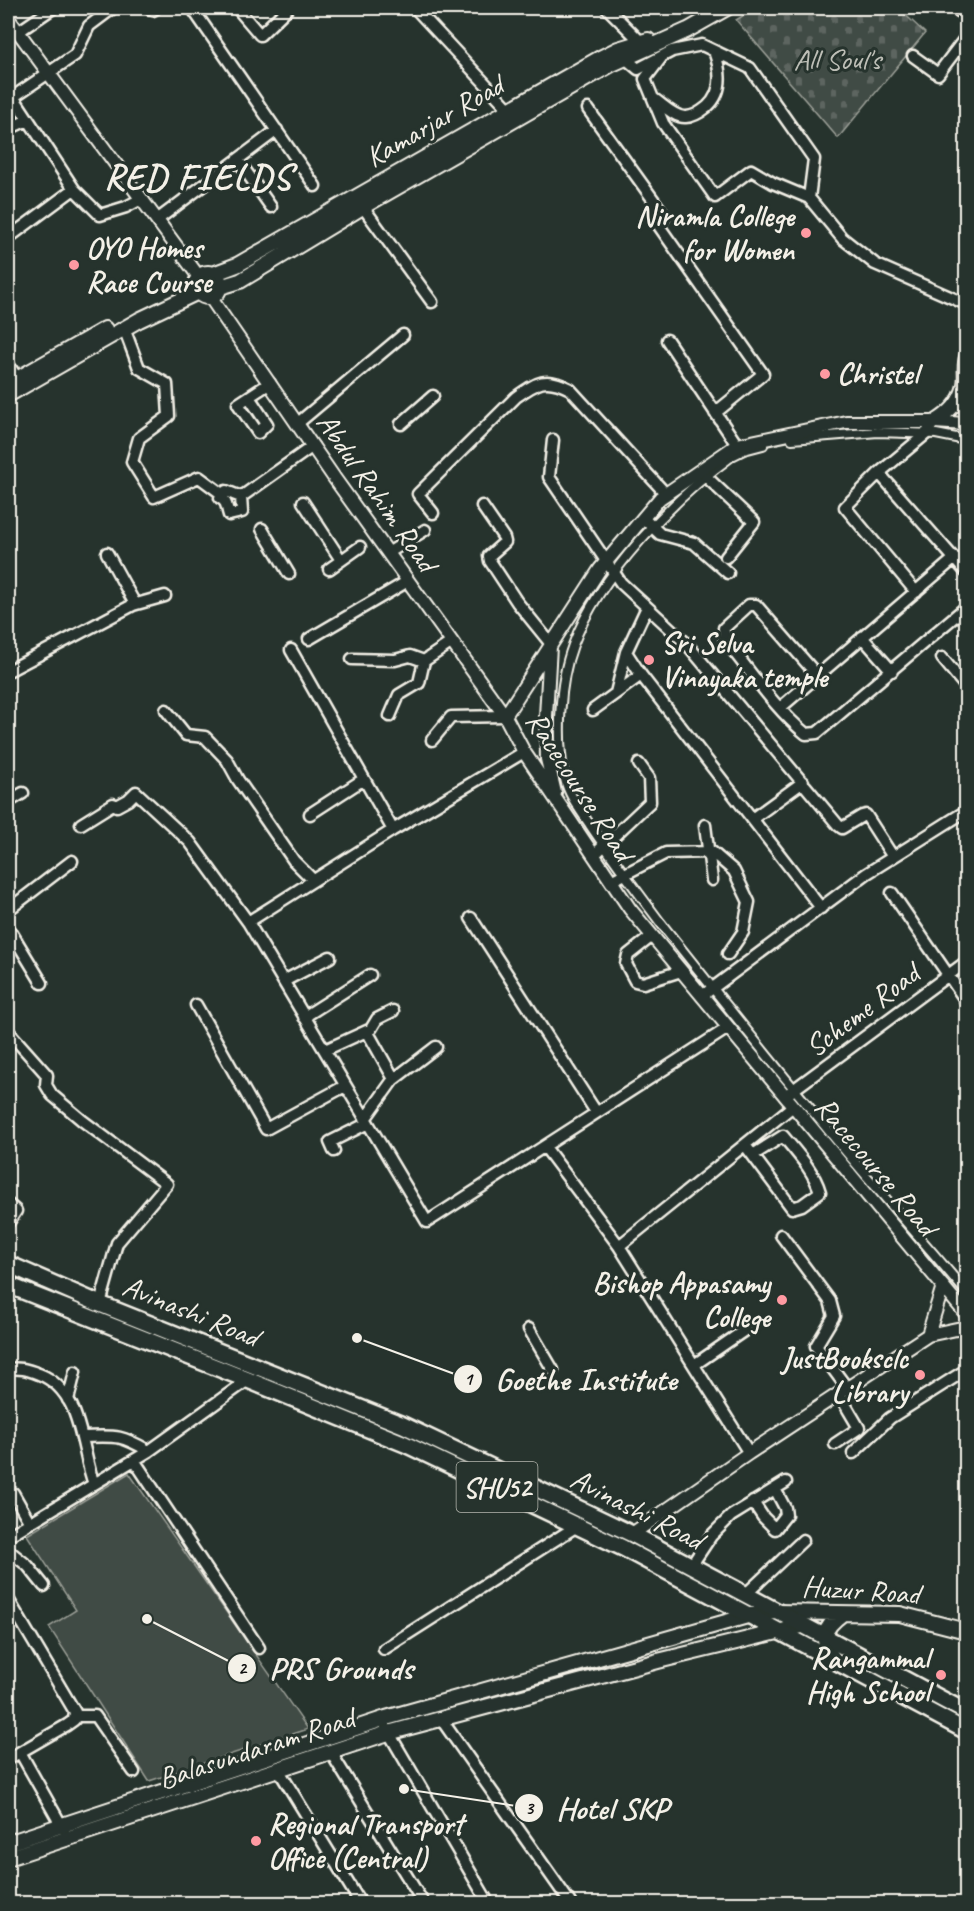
<svg xmlns="http://www.w3.org/2000/svg" width="974" height="1911" viewBox="0 0 974 1911" font-family="Caveat,sans-serif">
<style>
.cemetery{fill:url(#cemetery-stones);stroke:#9a9e96;stroke-width:1.5}
.green{fill:#414b45;stroke:#9a9e96;stroke-width:1.5}
.lines{fill:none;stroke-linecap:round;stroke-linejoin:round}
.pedestrian-casing{stroke:#f4f1e8;stroke-width:12}
.minor-casing{stroke:#f4f1e8;stroke-width:15}
.tertiary-casing{stroke:#f4f1e8;stroke-width:16}
.secondary-casing{stroke:#f4f1e8;stroke-width:18}
.primary-casing{stroke:#f4f1e8;stroke-width:20}
.trunk-casing{stroke:#f4f1e8;stroke-width:21}
.pedestrian{stroke:#26332d;stroke-width:8}
.minor{stroke:#26332d;stroke-width:10}
.tertiary{stroke:#26332d;stroke-width:12}
.secondary{stroke:#26332d;stroke-width:14}
.primary{stroke:#26332d;stroke-width:15}
.trunk{stroke:#26332d;stroke-width:16}
.poi-dot{fill:#ff9aa2;stroke:#26332d;stroke-width:2}
.labels{text-anchor:middle;stroke-width:6;stroke-linejoin:round;paint-order:stroke}
.shield{fill:#26332d;stroke:#b6b8b0;stroke-width:1.5}
.shield-label{font-size:28px;font-weight:bold;fill:#f4f1e8}
.park-label{font-size:30px;fill:#bebfb7;stroke:#26332d}
.street-label{font-size:30px;fill:#f4f1e8;stroke:#26332d}
.poi-label{font-size:30px;font-weight:bold;fill:#f4f1e8;stroke:#26332d;text-anchor:end}
.district-label{font-size:36px;font-weight:bold;letter-spacing:1.5px;fill:#f4f1e8;stroke:#26332d}
.leader{fill:none;stroke:#f4f1e8;stroke-width:2}
.callout-dot{fill:#f4f1e8;stroke:#26332d;stroke-width:2}
.mark-label{font-size:18px;text-anchor:middle;font-weight:bold;fill:#111}
.callout-label{font-size:32px;text-anchor:middle;font-weight:bold;fill:#f4f1e8;stroke:#26332d;stroke-width:6;stroke-linejoin:round;paint-order:stroke}
</style>
<defs>
<pattern id="cemetery-stones" width="16" height="16" patternUnits="userSpaceOnUse" patternTransform="scale(1.5)"><rect width="16" height="16" fill="#414b45"/><path d="M2 7V4a2 2 0 0 1 4 0v3zM10 15v-3a2 2 0 0 1 4 0v3z" fill="#5d6560"/></pattern>
</defs>
<rect width="100%" height="100%" fill="#26332d"/>
<filter id="ink" filterUnits="userSpaceOnUse"><feTurbulence type="fractalNoise" baseFrequency=".0167" numOctaves="2"/><feDisplacementMap in="SourceGraphic" scale="12" xChannelSelector="R" yChannelSelector="G"/><feConvolveMatrix kernelMatrix="1 2 1 2 8 2 1 2 1" color-interpolation-filters="sRGB"/></filter>
<g filter="url(#ink)">
<path class="cemetery" d="M756,8h142l27,25 -87,105 -102,-118z"/>
<path class="green" d="M129,1473l179,256 -159,52 -100,-154 27,-17 -49,-75z"/>
<g class="lines">
<defs>
<path id="pedestrian" d="M792,439l86,-7 58,2 30,6
M763,445l-19,5 -12,6c-60,44 -133,119 -159,189 -14,37 -17,96 -8,134 4,17 16,32 25,46 22,33 46,65 70,97 54,68 108,136 164,203 46,57 95,111 142,167"/>
<path id="minor" d="M150,8l3,2 3,-2
M192,8l123,178
M237,8l23,27 28,-27
M415,8l94,101
M607,8l34,34
M18,32l35,-24
M913,56l25,18 28,-37
M625,58l13,11 34,-18 30,-6 48,23 64,91 -5,39 33,40 33,26 91,40
M661,58l-16,21 18,44 52,74 36,-27 22,13 36,15
M8,93l6,5 60,91 26,26 26,-8 15,-8
M13,97l62,-42 14,-29 24,-18
M654,99c9,6 21,19 32,18 7,0 16,-6 21,-10 17,-15 14,-37 7,-56
M588,109l77,107 -6,10 104,148 -48,39
M8,129l20,-9
M238,160l33,47
M363,207l69,95
M157,220l120,-90
M8,238l66,-49
M124,328l15,40 28,16 2,32 -30,22 -7,24 22,35 45,-20 23,17
M667,340l70,105
M8,364l9,14
M249,397l18,27 -9,9 -20,-29 32,-21
M298,423l105,-88
M401,424l32,-28
M553,440l-4,37 72,106 65,60 152,182 4,3 20,-12 4,-1 27,42
M700,471l54,51 -28,35
M879,473l87,99
M241,497l-15,-6 -6,7c8,4 6,9 9,17l13,-3 -1,-15 72,-51
M303,502l38,58
M482,506l22,32 1,4 -16,14 1,5 27,41 34,42
M433,513l-15,-19 98,-97c21,-15 30,-21 54,-8l96,105
M643,518l17,16 34,9 34,30
M262,529l27,45
M107,553l28,51
M388,553l37,-23
M329,569l31,-22
M916,592l-71,-85 34,-34 47,-39 8,-12
M862,637l30,34
M309,639l99,-58
M291,650l102,180
M626,652l15,23 180,233
M942,658l24,29
M352,659l43,1 15,-4 14,5 -5,22 -20,12 -9,21
M424,661l28,-19
M8,671l125,-66 32,-9
M817,675l-61,-70h-7l-25,23 1,12c25,31 51,70 81,94l11,-1 149,-126
M616,693l10,-41 21,-45
M780,708l175,-150
M166,710l20,25 19,2 22,23 11,20 56,81 19,19
M593,710l48,-35
M432,740l19,-23 54,-1
M8,802l15,-9
M310,814l54,-35
M752,819l51,-37
M81,824l32,-20 4,2 11,-6 8,-8 54,50 58,80 179,300 301,-194
M705,825l7,55
M594,855l56,-53 -1,-24 -10,-14
M611,881l55,-28 46,-1 22,19 15,31 -6,30 -15,22
M892,893l74,108
M8,910l64,-49
M471,918l125,194
M248,922l145,-92 131,-78
M8,927l34,56
M652,936l-24,19 -2,9 9,17 8,2 38,-12
M284,981l46,-24
M702,996l164,-122 100,-63
M196,1005l70,124 79,-43
M304,1017l66,-42
M8,1031l39,44 -1,10 6,10 31,26 84,63 -50,59 -17,61
M367,1031l27,48
M325,1050l46,-21 6,-10 16,-8
M785,1096l181,-134
M365,1119l28,-39 43,-33
M745,1145l47,63 10,-3 18,-13c-6,-21 -23,-39 -37,-56l-30,19
M545,1147l74,99 130,207
M334,1151l-4,-9 38,-19
M8,1204l8,7 -8,12
M781,1235l49,66 4,15 -18,30 31,42
M619,1246l174,-140
M529,1329l24,41
M694,1365l51,-35
M8,1369c12,-2 20,1 31,5 44,17 41,74 55,110
M68,1400l7,-28
M82,1437c34,-1 37,-3 67,14
M835,1444l24,-16 -20,-34
M853,1453l37,-35 76,-48
M134,1460l125,188
M13,1493l17,30
M753,1502l10,15 12,12 11,-14 -1,-7 -10,-19
M8,1536l141,-85 99,-71
M8,1550l20,16 16,20
M691,1566l20,-30 20,-20 55,-34
M745,1595l58,-55
M8,1599l67,113 -1,8 -7,5 -59,34
M384,1649l193,-123
M75,1716h20l39,56
M441,1719l130,185
M386,1728l103,176
M330,1751l94,153
M20,1752l44,78
M278,1769l83,135"/>
<path id="tertiary" d="M8,18l191,259
M210,297l125,182 170,237 19,36 106,157 336,405
M964,385l2,21
M934,422c15,-9 26,-19 30,-37 2,-9 -1,-18 2,-28
M550,646l-4,70 1,43 8,34
M505,716l95,-147 60,-71 77,-53 109,-23h88l32,2
M928,1335l38,-8
M632,1534l117,-81 179,-118 15,-49"/>
<path id="secondary" d="M196 285a12 12 0 1 1 24 0a12 12 0 1 1-24 0Z
M213,274l24,-9 363,-207 18,-9 30,-9
M220,287l20,-6 119,-72 253,-145 76,-34 39,-22
M8,384l97,-55
M8,395l131,-75 59,-28
M835,1661c-16,-21 -13,-32 7,-47
M8,1843l378,-125 365,-103 25,-3 124,2 66,17
M8,1858l380,-125 270,-72 144,-35"/>
<path id="primary" d="M8,1264l92,40 303,121 229,109 334,178
M8,1285l240,95 157,64 218,104 343,183"/>
<path id="trunk" d="M960,8l6,5"/>
</defs>
<use href="#pedestrian" class="pedestrian-casing"/>
<use href="#minor" class="minor-casing"/>
<use href="#tertiary" class="tertiary-casing"/>
<use href="#secondary" class="secondary-casing"/>
<use href="#primary" class="primary-casing"/>
<use href="#trunk" class="trunk-casing"/>
<use href="#pedestrian" class="pedestrian"/>
<use href="#minor" class="minor"/>
<use href="#tertiary" class="tertiary"/>
<use href="#secondary" class="secondary"/>
<use href="#primary" class="primary"/>
<use href="#trunk" class="trunk"/>
</g>
</g>
<g class="poi-dot">
<circle cx="806" cy="233" r="6"/>
<circle cx="74" cy="265" r="6"/>
<circle cx="825" cy="374" r="6"/>
<circle cx="649" cy="660" r="6"/>
<circle cx="782" cy="1300" r="6"/>
<circle cx="920" cy="1375" r="6"/>
<circle cx="941" cy="1675" r="6"/>
<circle cx="256" cy="1841" r="6"/>
</g>
<g class="labels">
<rect class="shield" x="456.5" y="1462" width="81" height="50" rx="4.5"/>
<g class="shield-label">
<text x="497" y="1497">SHU52</text>
</g>
<g class="park-label">
<text x="837" y="69">All Soul's</text>
</g>
<g class="street-label">
<text transform="translate(434 121) rotate(-30)" y="10">Kamarjar Road</text>
<text transform="translate(377 492) rotate(55)" y="10">Abdul Rahim Road</text>
<text transform="translate(580 786) rotate(57)" y="10">Racecourse Road</text>
<text transform="translate(862 1010) rotate(-37)" y="10">Scheme Road</text>
<text transform="translate(876 1166) rotate(50)" y="10">Racecourse Road</text>
<text transform="translate(191 1311) rotate(22)" y="10">Avinashi Road</text>
<text transform="translate(637 1509) rotate(27)" y="10">Avinashi Road</text>
<text transform="translate(861 1590) rotate(4)" y="10">Huzur Road</text>
<text transform="translate(256 1748) rotate(-18)" y="10">Balasundaram Road</text>
</g>
<g class="poi-label">
<text x="794" y="226">Niramla College<tspan x="794" dy="34">for Women</tspan></text>
<text x="86" y="258" text-anchor="start">OYO Homes<tspan x="86" dy="34">Race Course</tspan></text>
<text x="837" y="384" text-anchor="start">Christel</text>
<text x="661" y="653" text-anchor="start">Sri Selva<tspan x="661" dy="34">Vinayaka temple</tspan></text>
<text x="770" y="1293">Bishop Appasamy<tspan x="770" dy="34">College</tspan></text>
<text x="908" y="1368">JustBooksclc<tspan x="908" dy="34">Library</tspan></text>
<text x="929" y="1668">Rangammal<tspan x="929" dy="34">High School</tspan></text>
<text x="268" y="1834" text-anchor="start">Regional Transport<tspan x="268" dy="34">Office (Central)</tspan></text>
</g>
<g class="district-label">
<text x="198" y="189">RED FIELDS</text>
</g>
</g>
<path class="leader" d="M357 1338L468 1379M147 1619L242 1668M404 1789L529 1808"/>
<g class="callout-dot">
<circle cx="357" cy="1338" r="6"/>
<circle cx="147" cy="1619" r="6"/>
<circle cx="404" cy="1789" r="6"/>
<circle cx="468" cy="1379" r="15"/>
<circle cx="242" cy="1668" r="15"/>
<circle cx="529" cy="1808" r="15"/>
</g>
<g class="mark-label">
<text x="468" y="1385">1</text>
<text x="242" y="1674">2</text>
<text x="529" y="1814">3</text>
</g>
<g class="callout-label">
<text x="586" y="1390">Goethe Institute</text>
<text x="341" y="1679">PRS Grounds</text>
<text x="612" y="1819">Hotel SKP</text>
</g>
<rect width="974" height="1911" fill="none" stroke="#26332d" stroke-width="30"/>
<rect x="15" y="15" width="944" height="1881" fill="none" stroke="#f4f1e8" stroke-width="2" filter="url(#ink)"/>
</svg>
